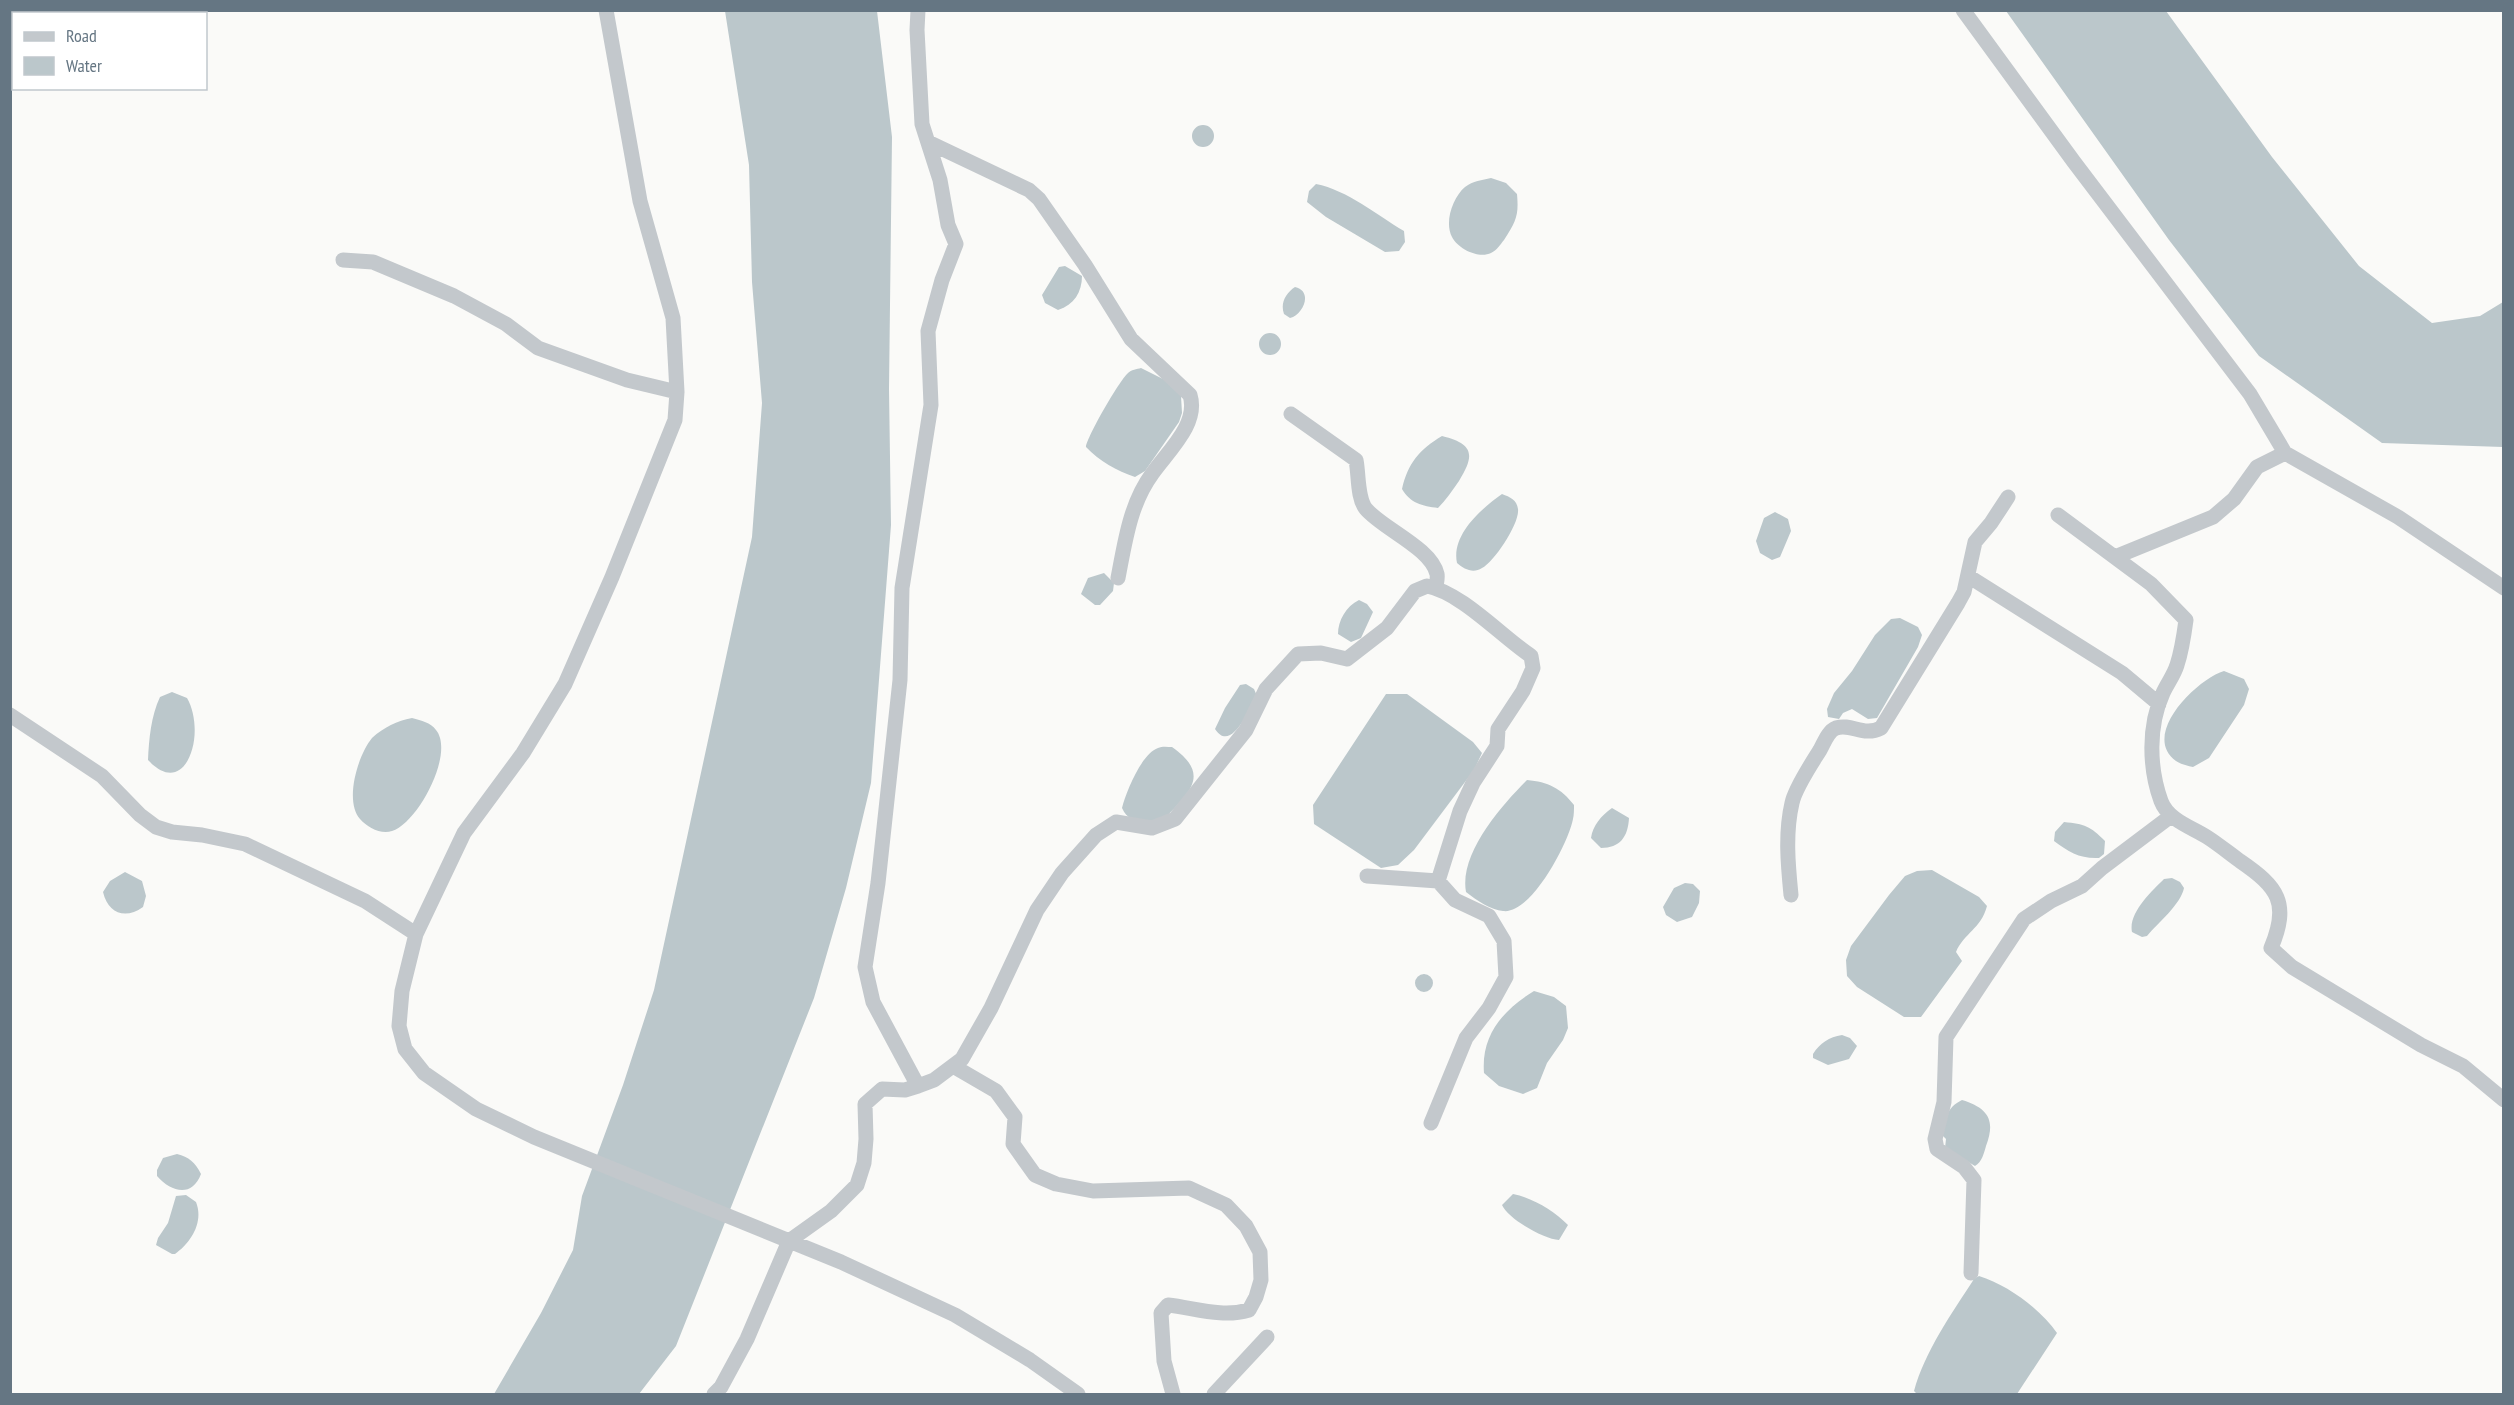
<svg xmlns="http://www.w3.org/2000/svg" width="2514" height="1405" viewBox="0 0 2514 1405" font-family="'PT Sans Narrow',sans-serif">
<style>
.water{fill:#bbc7cb}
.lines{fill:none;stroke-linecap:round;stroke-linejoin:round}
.minor{stroke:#c3c8cc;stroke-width:15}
</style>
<rect width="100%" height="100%" fill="#fafaf8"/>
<path class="water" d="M725,11h152l15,126 -3,252 2,136 -20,258 -25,105 -32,110 -138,348 -37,48h-145l47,-81 32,-63 9,-54 41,-111 31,-95 98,-453 10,-134 -10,-121 -3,-117z
M2006,11h160l106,146 87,109 73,57 48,-7 23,-14v145l-121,-4 -123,-87 -90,-116z
M1192 136a11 11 0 1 1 22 0a11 11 0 1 1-22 0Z
M1491,178l15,5 11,11c2,22 -1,27 -13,46 -4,5 -7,10 -13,13 -12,6 -33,-4 -39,-16 -8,-15 1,-40 13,-50 8,-6 17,-7 26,-9z
M1316,184c31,6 61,31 88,47l1,11 -6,9 -14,1 -59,-35 -19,-15 2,-11z
M1065,266l17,10c0,16 -8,29 -24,34l-13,-7 -3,-8 17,-28z
M1295,287c18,4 9,27 -5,31l-6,-4c-4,-11 2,-21 11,-27z
M1259 344a11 11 0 1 1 22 0a11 11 0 1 1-22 0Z
M1141,368l26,13 14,15 1,17 -3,9 -34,49 -10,6c-18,-6 -36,-16 -49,-30 1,-10 33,-66 42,-74 3,-3 9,-4 13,-5z
M1442,436c32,8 33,19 17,45 -7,10 -13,19 -21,27 -16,-2 -28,-5 -36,-19 6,-26 17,-39 40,-53z
M1502,494c8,3 15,6 16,15 2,14 -24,53 -36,59 -9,6 -18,1 -25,-5 -6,-28 24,-54 45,-69z
M1775,512l13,7 3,12 -11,26 -8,3 -12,-7 -4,-12 8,-23z
M1104,573l10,10 -1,8 -13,14h-5l-14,-11 7,-16z
M1359,600l8,4 6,8 -12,26 -10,4 -13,-8c0,-13 8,-28 21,-34z
M1900,618l18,9 4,8 -4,12 -41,71 -9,1 -16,-10 -9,4 -4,6 -11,-2 -1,-8 7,-16 18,-22 23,-36 16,-16z
M2224,671l20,8 5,10 -5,16 -35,53 -16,9c-5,-1 -13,-3 -17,-6 -36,-26 21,-82 48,-90z
M1246,684l8,5 3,7c-7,12 -26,58 -42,33l10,-21 15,-23z
M172,692l15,6c20,35 -1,103 -39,62 1,-21 3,-44 12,-63z
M1386,694h21l66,48 9,11 -8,17 -60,80 -16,15 -17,3 -67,-44 -1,-19z
M412,718c10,3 18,4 24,12 19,23 -18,93 -44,101 -11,4 -25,-4 -32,-12 -16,-18 -2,-64 12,-81 12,-11 25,-17 40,-20z
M1172,747c40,28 17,46 -9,73 -17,1 -33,6 -41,-12 4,-16 20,-55 36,-60 4,-2 10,-1 14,-1z
M1527,780c21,2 34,8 47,25 0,4 0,10 -1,14 -4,23 -42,96 -70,92 -12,-1 -27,-11 -37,-19 -7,-38 35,-86 61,-112z
M1612,808l17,10c-1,19 -9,30 -28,30l-10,-10c2,-13 10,-22 21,-30z
M2064,822c21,2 26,4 41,19l-1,13 -5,4c-19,1 -30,-6 -45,-17l1,-9z
M1932,870l47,27 8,9c-6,23 -23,27 -31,46l6,9 -41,56h-17l-47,-30 -10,-11 -1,-16 5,-14 38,-51 16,-19 12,-5z
M125,872l17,9 4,15 -3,11c-18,13 -35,6 -40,-15l7,-11z
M2172,878l8,4 4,6c-3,16 -26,35 -37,48l-5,1 -10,-5c-4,-19 20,-41 32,-53z
M1685,883l8,1 7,7 -1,12 -7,14 -15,5 -11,-7 -3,-8 11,-19z
M1415 983a9 9 0 1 1 18 0a9 9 0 1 1-18 0Z
M1534,991l20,6 12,9 2,22 -5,12 -16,23 -10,25 -14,6 -24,-8 -15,-13c-3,-38 19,-63 50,-82z
M1842,1035l8,3 7,8 -8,13 -21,6 -15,-7v-4c7,-11 16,-17 29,-19z
M1962,1100c26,8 34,20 24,46 -2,7 -4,16 -11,20l-30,-18 1,-9 -4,-4c2,-15 5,-28 20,-35z
M177,1154c12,3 18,8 24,20 -9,24 -30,18 -44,2v-6l6,-12z
M1513,1194c20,4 41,17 55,31l-9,15c-15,-1 -51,-21 -57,-35z
M186,1195l10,7c8,20 -5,41 -21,52h-3l-16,-9 2,-7 10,-15 8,-27z
M1979,1276c29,9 61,33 78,57l-40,61h-100l-3,-3c11,-40 38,-78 60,-112z"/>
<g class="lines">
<path class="minor" d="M606,10l34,191 33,117 4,74 -2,28 -63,157 -47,107 -42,69 -59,80 -48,101 -14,57 -3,35 6,23 19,24 52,36 58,28 307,125 114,53 75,45 48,34
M918,10l-1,20 5,94 18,56 8,45 8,19 -14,36 -14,51 3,74 -29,183 -2,92 -22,203 -13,84 8,35 45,84
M1963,10l111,152 176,232 35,59
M928,142l101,48 10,9 46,66 46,74 59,56c9,29 -22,56 -38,79 -22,30 -27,68 -34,104
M343,260l30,2 81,34 52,28 32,24 89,32 50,12
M1291,414l65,46c3,15 1,38 10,49 17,20 65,39 71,65 1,4 -1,10 -1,14
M2058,515l93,69 35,36c-2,15 -4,30 -9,45 -3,10 -10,19 -14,28 -15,33 -14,75 -2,108 7,19 30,26 46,36 11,7 22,16 33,24 38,26 50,42 31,87l21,19 129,78 42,21 41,34
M2115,557l98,-40 21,-18 23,-32 28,-14 113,64 106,71
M1968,576l154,97 37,31
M10,715l92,61 38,39 16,12 16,5 30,3 43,9 120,57 51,33
M1367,876l71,5
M1791,895c-3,-30 -6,-62 1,-92 3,-15 20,-40 28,-53 4,-7 8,-19 16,-22 16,-5 27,9 45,0l77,-125 6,-11 11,-50 16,-19 17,-26
M953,1066l43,25 19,26 -2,27 22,31 21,9 37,7 96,-3 37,17 20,21 14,26 1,28 -5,17 -7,13c-27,8 -54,-2 -81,-5l-7,8 3,48 9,33
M1971,1273l3,-93 -10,-13 -27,-18 -2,-10 9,-37 2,-65 78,-118 27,-18 31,-15 20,-18 69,-52
M714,1394l7,-7 26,-48 42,-98 42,-30 26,-26 7,-22 2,-24 -1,-35 17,-15 23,1 13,-4 16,-6 28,-21 29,-51 46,-98 25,-37 34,-38 20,-13 36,6 23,-9 71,-89 20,-41 32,-35 23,-1 26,6 40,-31 28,-37 12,-5c35,7 74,50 104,70l2,12 -10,23 -25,38 -1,17 -24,37 -13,28 -22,70 17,19 34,16 15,25 2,36 -17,31 -23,30 -35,85
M1214,1394l53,-57"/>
</g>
<rect width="2514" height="1405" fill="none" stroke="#657683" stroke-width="24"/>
<rect x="12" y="12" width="195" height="78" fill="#ffffff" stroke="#c1c8cd" stroke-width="1.5"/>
<rect x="24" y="32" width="30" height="9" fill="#c3c8cc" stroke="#c1c8cd" stroke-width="1.5"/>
<text x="66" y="42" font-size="18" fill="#657683">Road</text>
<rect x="24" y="57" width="30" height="18" fill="#bbc7cb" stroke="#c1c8cd" stroke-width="1.5"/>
<text x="66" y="72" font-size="18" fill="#657683">Water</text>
</svg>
